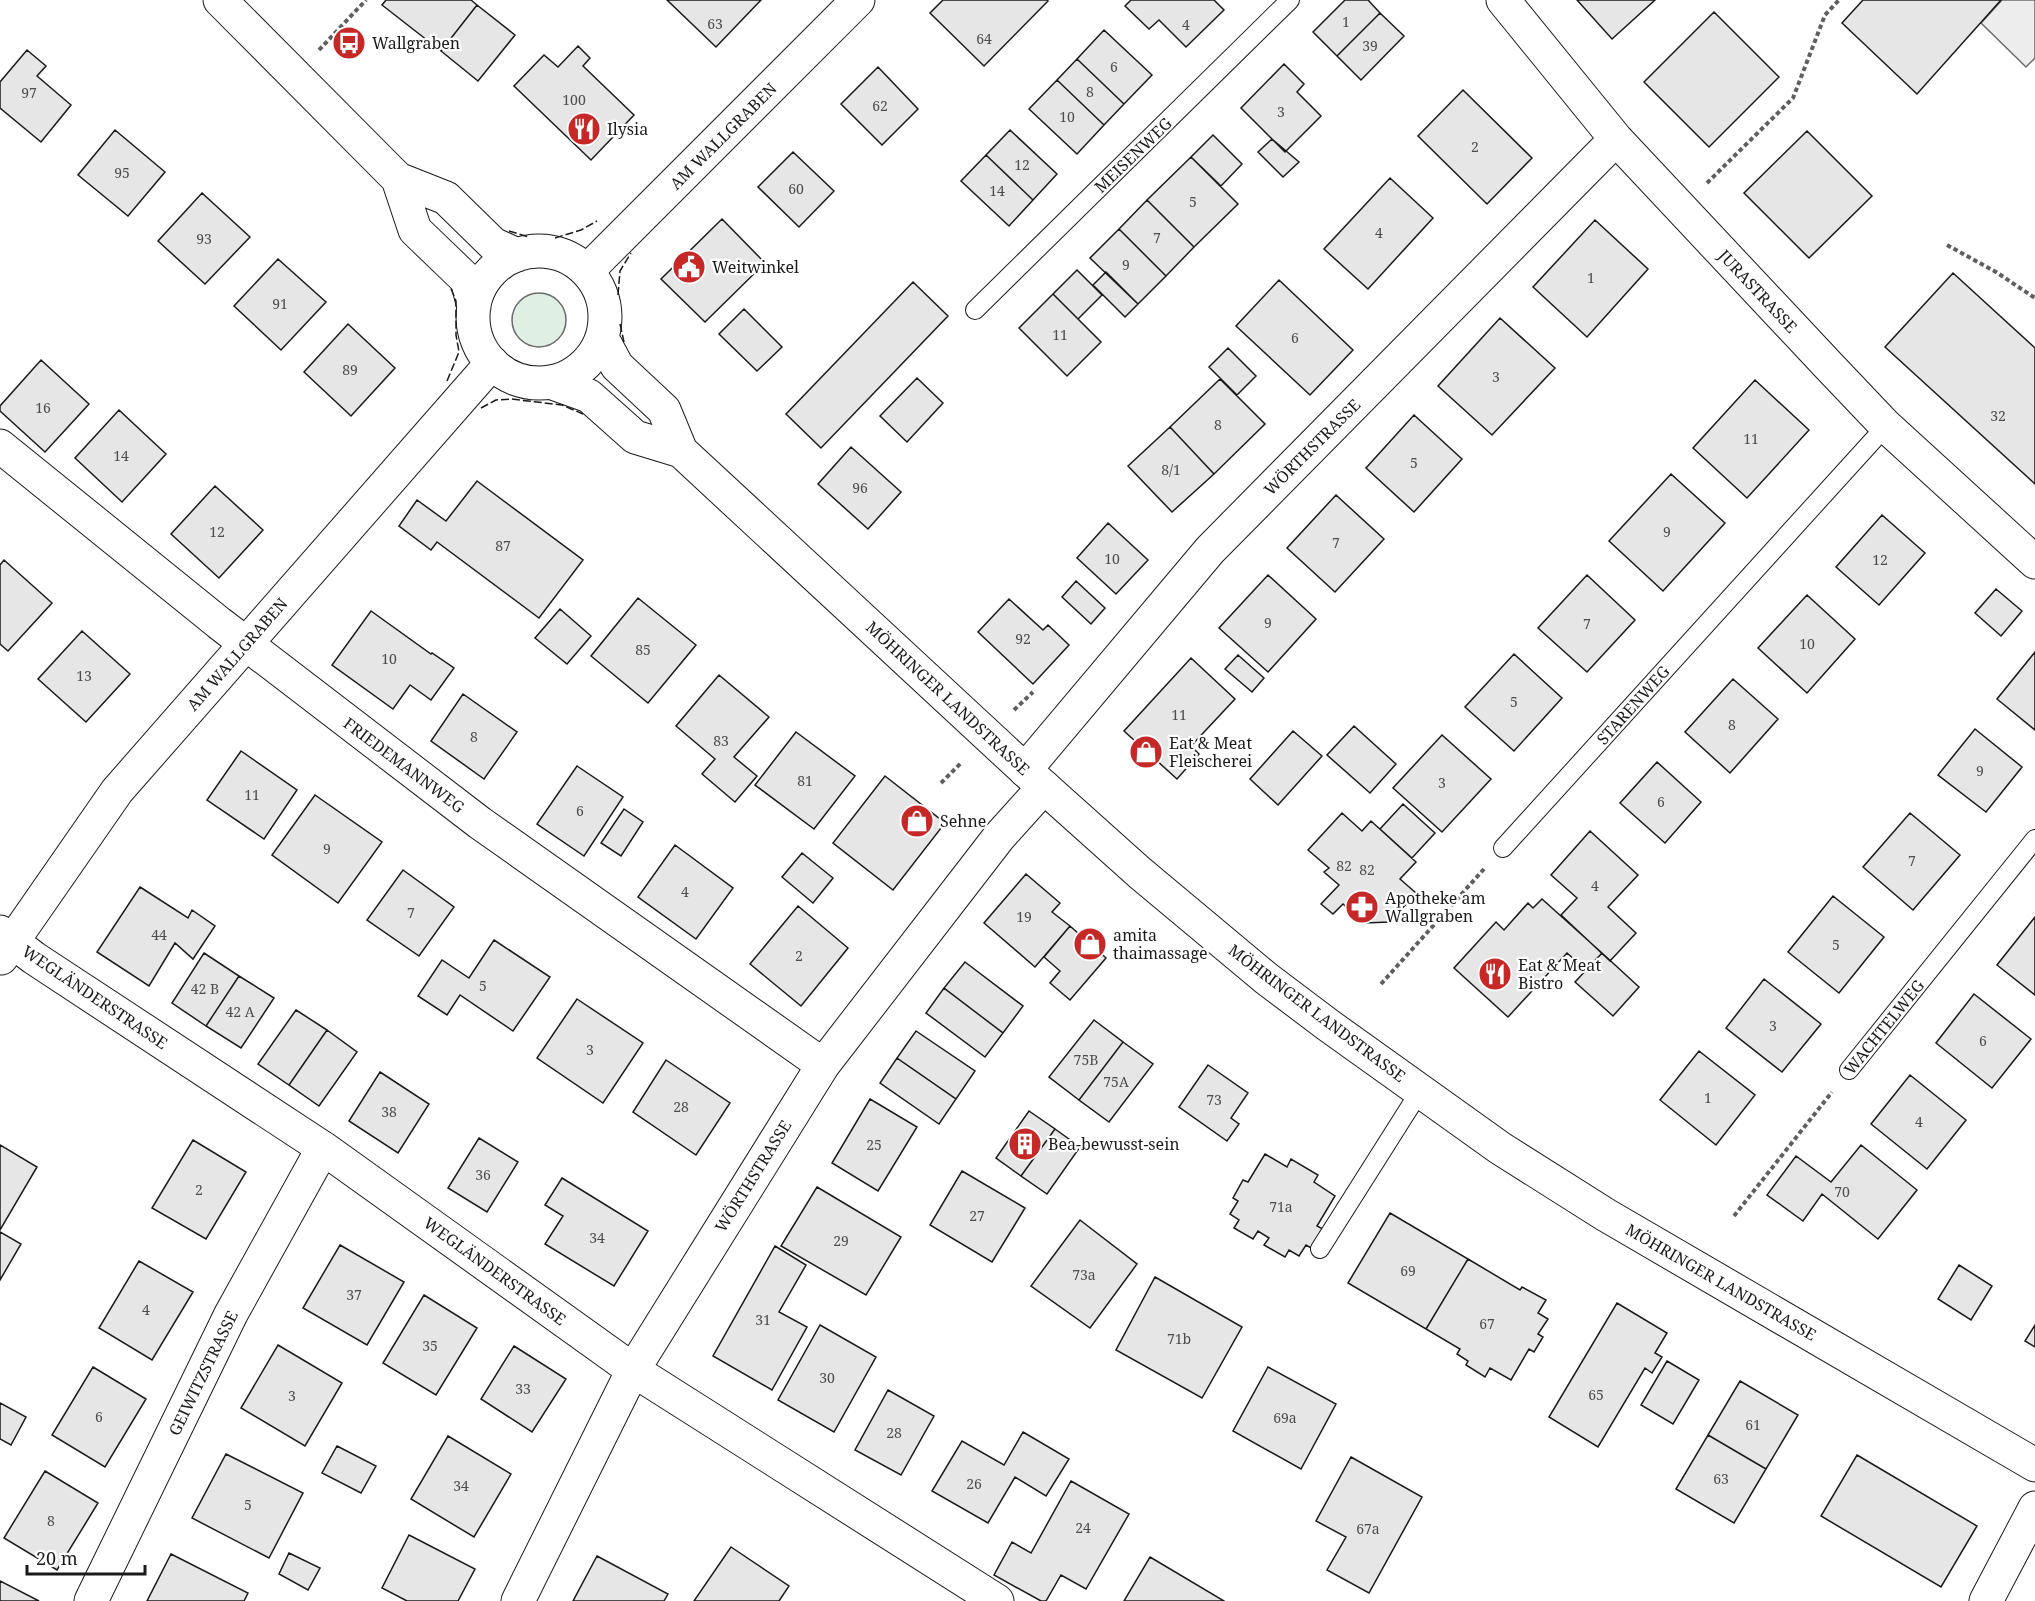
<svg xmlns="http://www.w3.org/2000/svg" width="2035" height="1601" viewBox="0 0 2035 1601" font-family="'Noto Serif',serif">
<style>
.green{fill:#e0efe3;stroke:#6a6a6a;stroke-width:1.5}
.parking{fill:#ededed;stroke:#6a6a6a;stroke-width:1.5}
.building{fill:#e6e6e6;stroke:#1a1a1a;stroke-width:1.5}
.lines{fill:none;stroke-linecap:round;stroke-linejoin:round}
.service-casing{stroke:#1a1a1a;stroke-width:20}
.minor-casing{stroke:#1a1a1a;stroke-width:35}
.tertiary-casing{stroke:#1a1a1a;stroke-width:35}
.secondary-casing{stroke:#1a1a1a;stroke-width:35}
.path{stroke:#5f5f5f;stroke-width:4;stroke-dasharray:4.5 3;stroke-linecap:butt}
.service{stroke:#fff;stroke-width:18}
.minor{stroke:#fff;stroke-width:33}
.tertiary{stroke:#fff;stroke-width:33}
.secondary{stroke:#fff;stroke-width:33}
.fence{stroke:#1a1a1a;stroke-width:1.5;stroke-dasharray:8 3;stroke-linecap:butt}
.labels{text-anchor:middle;stroke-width:4.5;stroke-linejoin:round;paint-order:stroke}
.number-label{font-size:14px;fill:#4d4d4d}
.poi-label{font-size:16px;fill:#1a1a1a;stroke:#fff;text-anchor:start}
.street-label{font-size:16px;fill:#1a1a1a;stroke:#fff}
</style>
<rect width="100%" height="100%" fill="#fff"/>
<path class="green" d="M512 320a27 27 0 1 1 54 0a27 27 0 1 1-54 0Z"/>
<path class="parking" d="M2002,0h33v58l-9,9 -45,-44z"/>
<path class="building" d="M386,0h85l6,5 -36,46 -59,-46z
M667,0h94l-45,47z
M943,0h104l1,1 -64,65 -54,-53z
M1131,0h83l10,10 -38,37 -27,-27 -10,9 -24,-23z
M1345,0h23l12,13 -43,43 -24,-24z
M1577,0h78l-43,39z
M1863,0h138l-84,94 -75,-71z
M477,5l38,30 -37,46 -37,-30z
M1714,12l65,65 -70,70 -65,-65z
M1380,13l24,23 -43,44 -24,-24z
M1104,30l48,45 -28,29 -47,-45z
M578,46l12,12 -7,8 51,49 -43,45 -77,-74 30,-31 14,12z
M27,50l19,16 -9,10 34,29 -30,37 -41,-34v-26z
M1077,59l47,45 -20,21 -47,-45z
M1284,64l20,20 -7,8 24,24 -36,36 -44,-44z
M878,67l40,42 -36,36 -41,-41z
M1057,80l47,45 -27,29 -48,-45z
M1463,90l69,68 -45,46 -69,-68z
M115,130l50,42 -37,44 -50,-41z
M1010,130l47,44 -24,26 -47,-45z
M1807,131l65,65 -63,62 -65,-65z
M1213,135l29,29 -21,22 -30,-29z
M1272,139l27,23 -16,15 -25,-25z
M793,152l41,39 -35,36 -41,-40z
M986,155l47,45 -24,26 -48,-45z
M1191,157l47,47 -44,43 -47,-47z
M1390,178l43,40 -65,71 -44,-40z
M202,193l48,44 -45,47 -47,-43z
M1147,200l47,47 -28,29 -47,-47z
M722,219l43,44 -60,59 -44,-43z
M1595,220l53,49 -61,68 -54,-50z
M1119,229l47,47 -28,28 -48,-46z
M278,259l48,43 -45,48 -47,-44z
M1077,270l25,25 -24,24 -25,-25z
M1106,272l32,32 -13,13 -32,-32z
M1953,273l82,75v136l-150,-137z
M1279,280l74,70 -43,45 -74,-69z
M913,282l35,34 -127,132 -35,-34z
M1053,294l48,48 -34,34 -48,-48z
M744,309l38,38 -25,24 -38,-37z
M1500,318l55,50 -63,67 -54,-49z
M348,324l47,44 -44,48 -47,-44z
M1228,348l28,28 -19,19 -28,-28z
M41,360l48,44 -44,48 -45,-41v-5z
M917,378l26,25 -36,39 -27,-26z
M1220,379l45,45 -51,50 -44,-47z
M1755,380l54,50 -62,68 -54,-50z
M119,410l47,44 -44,48 -47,-44z
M1414,415l48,44 -48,53 -48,-44z
M1170,427l44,47 -42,38 -44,-46z
M851,447l50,45 -33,37 -50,-45z
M1671,474l54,49 -62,68 -54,-50z
M477,481l106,79 -44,58 -102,-76 -6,8 -32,-24 18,-26 29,21z
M215,486l48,44 -44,48 -48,-44z
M1336,495l48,44 -49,53 -48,-44z
M1882,515l43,38 -46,52 -43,-38z
M1108,523l40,37 -32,34 -39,-36z
M4,560l48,43 -44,48 -8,-7v-79z
M1268,575l48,44 -48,53 -49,-44z
M1587,575l48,45 -48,52 -49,-44z
M1076,581l29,27 -14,16 -29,-27z
M1996,589l26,22 -21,25 -26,-23z
M1807,595l48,44 -48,54 -49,-45z
M638,598l58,47 -48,58 -57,-47z
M1009,599l34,31 5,-5 21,20 -36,39 -55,-52z
M560,609l31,27 -24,28 -32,-26z
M371,611l60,43 1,-1 22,15 -23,32 -21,-15 -17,24 -61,-44z
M82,631l48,43 -44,48 -48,-43z
M2035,652v78l-38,-31z
M1514,654l48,44 -48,53 -49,-44z
M1238,655l26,23 -12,14 -27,-23z
M1191,658l44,41 -44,47 8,8 -22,25 -53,-48z
M719,675l50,42 -35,40 23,19 -22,26 -33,-28 13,-15 -39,-33z
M1733,679l45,40 -48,54 -45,-41z
M463,694l54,38 -33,47 -53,-38z
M1354,726l42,38 -26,29 -43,-38z
M1975,729l47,38 -36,45 -48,-37z
M1293,731l29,25 -44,49 -28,-26z
M796,732l59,44 -41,53 -59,-44z
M1442,735l49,44 -49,53 -49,-44z
M241,751l56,39 -33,49 -57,-39z
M1657,762l44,40 -36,41 -45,-40z
M577,766l46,31 -39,59 -47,-32z
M885,776l60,47 -52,67 -60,-47z
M315,795l67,47 -44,61 -66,-48z
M1403,804l32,29 -23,25 -32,-29z
M624,809l19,13 -22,34 -20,-13z
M1342,813l20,18 9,-10 45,41 -16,17 16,14 -26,29 -26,1 -21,-19 -10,10 -12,-10 18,-19 -15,-13 5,-4 -21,-18z
M1910,813l50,42 -47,55 -50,-43z
M1590,831l48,44 -30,32 28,26 -26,28 -49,-46 16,-17 -26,-23z
M675,845l58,43 -37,51 -58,-42z
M802,853l31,25 -20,25 -31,-26z
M403,870l51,37 -35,49 -52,-36z
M1026,874l34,29 -8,9 18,14 -35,41 -51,-44z
M140,887l48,31 4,-8 23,16 -22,33 -18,-16 -26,43 -52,-34z
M1833,896l51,41 -45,56 -51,-41z
M1542,899l60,54 -16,17 -19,-17 -59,64 -54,-49 42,-46 8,8 24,-27 5,5z
M798,906l50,42 -47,58 -51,-42z
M2035,917v78l-38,-30z
M1070,926l36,32 -36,42 -20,-17 10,-12 -16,-14z
M494,940l56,37 -37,54 -53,-36 -13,20 -29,-19 24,-36 27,18z
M204,953l35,23 -33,50 -34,-23z
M1602,953l37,34 -26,29 -38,-34z
M965,962l58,44 -20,27 -59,-45z
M239,976l35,22 -33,50 -35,-22z
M1764,979l57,45 -39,48 -56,-44z
M944,988l59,45 -18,24 -59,-44z
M1974,994l57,45 -39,49 -56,-45z
M577,999l66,44 -40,60 -66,-45z
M296,1010l31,20 -38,55 -31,-21z
M1094,1020l29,22 -44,58 -30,-23z
M327,1030l30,22 -38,54 -30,-21z
M916,1031l59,40 -19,28 -59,-41z
M1123,1042l30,22 -44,58 -30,-22z
M1699,1051l56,44 -39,50 -56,-45z
M897,1058l59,41 -17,25 -59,-41z
M666,1060l64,43 -34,52 -63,-43z
M1208,1065l40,28 -17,25 8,6 -12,17 -48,-34z
M380,1072l49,32 -31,49 -49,-32z
M1910,1075l56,45 -39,49 -56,-45z
M870,1099l47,28 -39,64 -46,-28z
M1029,1111l26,18 -34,47 -25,-18z
M1055,1129l25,18 -33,47 -26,-18z
M479,1138l39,24 -31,50 -39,-24z
M193,1140l53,32 -40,67 -54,-31z
M0,1145l37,22 -37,63z
M1861,1145l56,45 -39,49 -56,-45 -19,27 -36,-26 29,-39 35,26z
M1265,1154l22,13 4,-8 27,16 -4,7 21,14 -18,30 6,3 -12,19 -5,-3 -7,11 -10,-6 -4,7 -21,-12 5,-7 -11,-7 -5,8 -19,-11 5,-8 -9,-6 8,-13 -5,-3 10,-18 5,2z
M962,1171l63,37 -33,54 -62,-37z
M562,1178l86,53 -34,55 -69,-42 18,-28 -18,-11z
M817,1187l84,50 -35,58 -85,-49z
M1390,1213l78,46 -42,70 -78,-46z
M1080,1220l57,44 -47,64 -59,-42z
M0,1232l21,12 -21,36z
M340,1245l64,37 -37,63 -64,-37z
M775,1246l31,19 -27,47 28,15 -35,63 -59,-34z
M1468,1259l52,31 2,-3 24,13 -8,13 10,6 -10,15 5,3 -9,15 -5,-3 -18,31 -21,-12 -5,9 -19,-12 2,-4 -11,-7 3,-5 -34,-20z
M139,1261l54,31 -41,68 -53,-32z
M1959,1265l33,21 -21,34 -33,-21z
M1155,1277l87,50 -40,71 -86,-48z
M424,1295l53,33 -41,67 -53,-32z
M1617,1303l50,30 -12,20 7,4 -10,16 -7,-5 -47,79 -49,-30z
M820,1325l56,32 -42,75 -56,-32z
M2035,1325v22l-10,-6z
M278,1345l64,38 -37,63 -64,-38z
M514,1346l52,33 -34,53 -51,-33z
M1667,1361l32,19 -26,44 -32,-19z
M93,1367l53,32 -41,68 -53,-32z
M1268,1367l68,37 -35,65 -68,-38z
M1740,1381l58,34 -32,54 -58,-34z
M888,1390l46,26 -33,59 -46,-25z
M0,1403l26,14 -15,28 -11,-6z
M1023,1432l46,27 -23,37 -31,-19 -27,46 -56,-32 30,-50 42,24z
M1708,1435l58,34 -32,54 -58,-34z
M448,1436l63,38 -37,63 -63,-38z
M337,1446l39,20 -15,27 -39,-20z
M226,1454l77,39 -34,65 -77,-40z
M1857,1455l120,71 -36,61 -120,-71z
M1351,1457l71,40 -53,96 -42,-23 19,-33 -30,-16z
M45,1471l53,32 -41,67 -53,-32z
M1071,1481l58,33 -43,75 -25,-14 -15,26h-5l-47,-26 18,-33 19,11z
M409,1535l66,34 -17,32h-51l-25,-13z
M731,1547l58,39 -10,15h-85z
M289,1553l31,15 -12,22 -29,-16z
M171,1554l77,39 -4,8h-97z
M597,1556l71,38 -4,7h-91z
M1150,1557l74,44h-100z
M0,1581l39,20h-39z"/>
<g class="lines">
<defs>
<path id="service" d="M975,310l315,-310
M1503,848l383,-422
M1849,1070l186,-231
M1320,1249l100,-158"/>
<path id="minor" d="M1503,0l113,139 212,226 58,61 149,136
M0,446l219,177 261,200 343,242
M1025,770l185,-220 406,-411
M0,932l34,26 289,190 310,222 364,231
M1,958l116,-167 375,-428
M91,1601l140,-287 92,-166
M518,1601l115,-231 190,-305 176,-228 45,-50
M1986,1601l49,-93"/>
<path id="tertiary" d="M587,271l271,-271"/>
<path id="secondary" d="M220,0l178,179 48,19 47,46 24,11
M398,179l17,51 52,50 7,27
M473 317a66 66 0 1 1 132 0a66 66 0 1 1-132 0Z
M602,338l15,28 47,44 17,41 344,319 115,103 127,106 61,46 172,123 106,67 429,250
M550,382l39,14 46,41 46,14"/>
</defs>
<use href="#service" class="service-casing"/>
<use href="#minor" class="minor-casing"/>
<use href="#tertiary" class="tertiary-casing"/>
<use href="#secondary" class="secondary-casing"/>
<path class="path" d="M319,50l47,-50
M1707,183l86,-85 32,-83 14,-15
M1947,245l49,27 39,26
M1014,710l19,-18
M941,783l21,-21
M1381,984l103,-115
M1734,1216l98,-124"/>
<use href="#service" class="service"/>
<use href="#minor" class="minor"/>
<use href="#tertiary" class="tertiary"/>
<use href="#secondary" class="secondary"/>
<path class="fence" d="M509,231l20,6
M555,238l26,-8 16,-9
M618,295l2,-24 11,-18
M620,324l4,18
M447,381l12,-29 -3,-17v-34l-6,-15
M481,408l15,-8 15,-1 51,6 21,9"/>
</g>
<defs>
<symbol id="bus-disc" viewBox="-11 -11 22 22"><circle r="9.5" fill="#c62828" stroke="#fff"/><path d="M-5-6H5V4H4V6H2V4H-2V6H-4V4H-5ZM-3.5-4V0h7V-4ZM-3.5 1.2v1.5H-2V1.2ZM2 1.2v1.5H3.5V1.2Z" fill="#fff"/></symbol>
<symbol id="restaurant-disc" viewBox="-11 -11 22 22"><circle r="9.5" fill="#c62828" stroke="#fff"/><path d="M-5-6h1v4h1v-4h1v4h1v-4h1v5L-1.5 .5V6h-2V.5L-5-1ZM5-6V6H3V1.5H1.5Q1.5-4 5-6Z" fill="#fff"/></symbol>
<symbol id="civic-disc" viewBox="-11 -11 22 22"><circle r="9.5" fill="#c62828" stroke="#fff"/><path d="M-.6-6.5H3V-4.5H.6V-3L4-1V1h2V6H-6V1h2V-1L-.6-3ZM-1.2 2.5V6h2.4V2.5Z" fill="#fff"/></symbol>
<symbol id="shop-disc" viewBox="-11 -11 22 22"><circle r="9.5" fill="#c62828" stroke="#fff"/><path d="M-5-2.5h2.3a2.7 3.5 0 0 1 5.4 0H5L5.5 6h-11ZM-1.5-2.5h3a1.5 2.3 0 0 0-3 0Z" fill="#fff"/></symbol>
<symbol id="pharmacy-disc" viewBox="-11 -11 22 22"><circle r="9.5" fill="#c62828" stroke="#fff"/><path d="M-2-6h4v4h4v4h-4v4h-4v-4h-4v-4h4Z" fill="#fff"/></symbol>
<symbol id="building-disc" viewBox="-11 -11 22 22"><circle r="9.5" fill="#c62828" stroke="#fff"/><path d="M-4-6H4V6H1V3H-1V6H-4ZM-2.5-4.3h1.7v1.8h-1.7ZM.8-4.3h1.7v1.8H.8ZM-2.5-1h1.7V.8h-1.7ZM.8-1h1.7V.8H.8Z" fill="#fff"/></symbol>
</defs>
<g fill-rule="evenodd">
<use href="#bus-disc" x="330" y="24" width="38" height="38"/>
<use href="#restaurant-disc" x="565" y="110" width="38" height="38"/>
<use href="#civic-disc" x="670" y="248" width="38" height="38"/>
<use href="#shop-disc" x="1127" y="733" width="38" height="38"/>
<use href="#shop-disc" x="898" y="802" width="38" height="38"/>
<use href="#pharmacy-disc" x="1343" y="888" width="38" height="38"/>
<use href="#shop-disc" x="1071" y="925" width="38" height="38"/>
<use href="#restaurant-disc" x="1476" y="955" width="38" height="38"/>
<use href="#building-disc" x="1006" y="1125" width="38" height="38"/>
</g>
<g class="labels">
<g class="number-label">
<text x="1346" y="27">1</text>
<text x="715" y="29">63</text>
<text x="1186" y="30">4</text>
<text x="984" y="44">64</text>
<text x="1370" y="51">39</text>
<text x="1114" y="72">6</text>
<text x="1090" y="97">8</text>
<text x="29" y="98">97</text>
<text x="574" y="105">100</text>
<text x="880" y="111">62</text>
<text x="1281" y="117">3</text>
<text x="1067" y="122">10</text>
<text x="1475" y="152">2</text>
<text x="1022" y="170">12</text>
<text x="122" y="178">95</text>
<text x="796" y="194">60</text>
<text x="997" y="196">14</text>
<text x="1193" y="207">5</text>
<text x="1379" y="238">4</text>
<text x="1157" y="243">7</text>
<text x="204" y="244">93</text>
<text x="1126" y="270">9</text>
<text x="1591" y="283">1</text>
<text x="280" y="309">91</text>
<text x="1060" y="340">11</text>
<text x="1295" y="343">6</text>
<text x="350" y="375">89</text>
<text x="1496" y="382">3</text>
<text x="43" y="413">16</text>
<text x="1998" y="421">32</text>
<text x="1218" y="430">8</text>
<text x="1751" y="444">11</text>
<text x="121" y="461">14</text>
<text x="1414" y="468">5</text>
<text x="1171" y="475">8/1</text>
<text x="860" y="493">96</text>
<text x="217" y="537">12</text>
<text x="1667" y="537">9</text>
<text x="1336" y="548">7</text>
<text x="503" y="551">87</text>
<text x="1112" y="564">10</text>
<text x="1880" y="565">12</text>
<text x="1268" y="628">9</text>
<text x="1587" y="629">7</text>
<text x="1023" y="644">92</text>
<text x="1807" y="649">10</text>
<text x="643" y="655">85</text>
<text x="389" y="664">10</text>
<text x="84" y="681">13</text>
<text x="1514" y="707">5</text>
<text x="1179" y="720">11</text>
<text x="1732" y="730">8</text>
<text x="474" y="742">8</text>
<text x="721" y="746">83</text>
<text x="1980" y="776">9</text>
<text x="805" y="786">81</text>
<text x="1442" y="788">3</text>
<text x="252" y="800">11</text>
<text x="1661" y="807">6</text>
<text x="580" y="816">6</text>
<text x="327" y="854">9</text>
<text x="1912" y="866">7</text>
<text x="1344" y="871">82</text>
<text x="1367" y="875">82</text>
<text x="1595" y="891">4</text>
<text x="685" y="897">4</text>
<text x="411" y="918">7</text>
<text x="1024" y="922">19</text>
<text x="159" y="940">44</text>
<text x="1836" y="950">5</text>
<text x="799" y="961">2</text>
<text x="483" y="991">5</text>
<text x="205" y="994">42 B</text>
<text x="240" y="1017">42 A</text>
<text x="1773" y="1031">3</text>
<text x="1983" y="1046">6</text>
<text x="590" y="1055">3</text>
<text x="1086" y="1065">75B</text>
<text x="1116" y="1087">75A</text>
<text x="1708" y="1103">1</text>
<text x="1214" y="1105">73</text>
<text x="681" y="1112">28</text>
<text x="389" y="1117">38</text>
<text x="1919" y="1127">4</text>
<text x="874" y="1150">25</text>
<text x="483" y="1180">36</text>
<text x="199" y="1195">2</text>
<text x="1842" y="1197">70</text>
<text x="1281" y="1212">71a</text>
<text x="977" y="1221">27</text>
<text x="597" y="1243">34</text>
<text x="841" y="1246">29</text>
<text x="1408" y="1276">69</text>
<text x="1084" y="1280">73a</text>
<text x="354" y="1300">37</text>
<text x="146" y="1315">4</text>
<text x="763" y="1325">31</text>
<text x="1487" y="1329">67</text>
<text x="1179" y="1344">71b</text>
<text x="430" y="1351">35</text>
<text x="827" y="1383">30</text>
<text x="523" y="1394">33</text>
<text x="1596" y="1400">65</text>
<text x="292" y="1401">3</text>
<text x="99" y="1422">6</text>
<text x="1285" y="1423">69a</text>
<text x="1753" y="1430">61</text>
<text x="894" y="1438">28</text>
<text x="1721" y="1484">63</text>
<text x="974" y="1489">26</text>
<text x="461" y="1491">34</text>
<text x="248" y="1510">5</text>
<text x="51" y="1526">8</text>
<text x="1083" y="1533">24</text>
<text x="1368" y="1534">67a</text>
</g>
<g class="poi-label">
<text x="372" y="49">Wallgraben</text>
<text x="607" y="135">Ilysia</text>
<text x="712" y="273">Weitwinkel</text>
<text x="1169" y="749">Eat &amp; Meat<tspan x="1169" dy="18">Fleischerei</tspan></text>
<text x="940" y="827">Sehne</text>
<text x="1385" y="904">Apotheke am<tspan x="1385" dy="18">Wallgraben</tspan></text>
<text x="1113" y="941">amita<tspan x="1113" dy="18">thaimassage</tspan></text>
<text x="1518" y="971">Eat &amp; Meat<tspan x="1518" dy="18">Bistro</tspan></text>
<text x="1048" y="1150">Bea-bewusst-sein</text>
</g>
<g class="street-label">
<text transform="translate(723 136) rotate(-45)" y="6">AM WALLGRABEN</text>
<text transform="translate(1133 155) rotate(-44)" y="6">MEISENWEG</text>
<text transform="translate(1758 291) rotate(47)" y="6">JURASTRASSE</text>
<text transform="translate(1312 447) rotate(-45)" y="6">WÖRTHSTRASSE</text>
<text transform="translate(237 654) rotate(-49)" y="6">AM WALLGRABEN</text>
<text transform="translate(948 698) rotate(43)" y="6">MÖHRINGER LANDSTRASSE</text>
<text transform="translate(1633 705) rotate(-48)" y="6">STARENWEG</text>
<text transform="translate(404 765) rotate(37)" y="6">FRIEDEMANNWEG</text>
<text transform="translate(95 997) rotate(34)" y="6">WEGLÄNDERSTRASSE</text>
<text transform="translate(1317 1013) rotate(37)" y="6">MÖHRINGER LANDSTRASSE</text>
<text transform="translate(1884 1027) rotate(-51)" y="6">WACHTELWEG</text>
<text transform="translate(753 1176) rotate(-58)" y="6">WÖRTHSTRASSE</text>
<text transform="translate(495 1271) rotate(36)" y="6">WEGLÄNDERSTRASSE</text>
<text transform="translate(1721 1282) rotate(30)" y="6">MÖHRINGER LANDSTRASSE</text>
<text transform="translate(203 1373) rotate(-64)" y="6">GEIWITZSTRASSE</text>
</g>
</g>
<path d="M27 1565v9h118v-9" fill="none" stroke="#1a1a1a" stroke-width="3"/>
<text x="36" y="1565" font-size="18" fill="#1a1a1a" stroke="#ffffff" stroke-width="4.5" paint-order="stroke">20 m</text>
</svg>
